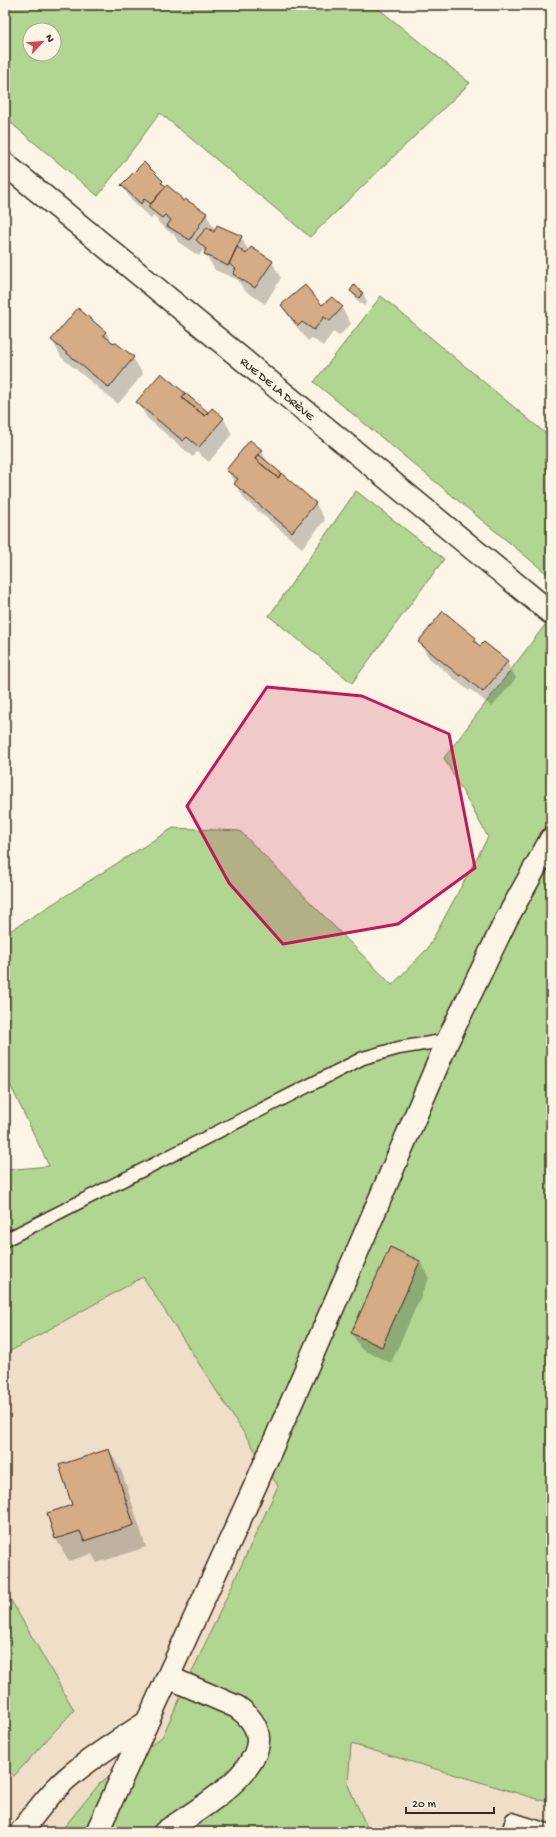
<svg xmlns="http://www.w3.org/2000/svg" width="556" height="1837" viewBox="0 0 556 1837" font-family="'Gochi Hand',sans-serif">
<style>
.built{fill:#f0dfc8}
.green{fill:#b0d692;stroke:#768058;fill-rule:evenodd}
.shadow{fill:#0003}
.building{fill:#d5ac86;stroke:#3b2a1e}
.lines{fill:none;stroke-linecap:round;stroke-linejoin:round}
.service-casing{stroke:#3b2a1e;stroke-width:15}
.minor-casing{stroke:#3b2a1e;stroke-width:25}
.service{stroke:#fcf5e5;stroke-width:12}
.minor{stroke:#fcf5e5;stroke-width:22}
.marked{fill:#c2185b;fill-opacity:0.2;stroke:#c2185b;stroke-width:3;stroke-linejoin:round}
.labels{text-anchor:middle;stroke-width:3.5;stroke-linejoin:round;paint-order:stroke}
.street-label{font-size:12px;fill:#3b2a1e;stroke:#fcf5e5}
</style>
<rect width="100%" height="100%" fill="#fcf5e5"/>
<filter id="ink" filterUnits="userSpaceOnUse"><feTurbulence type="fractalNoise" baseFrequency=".025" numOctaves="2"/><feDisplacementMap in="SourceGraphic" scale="8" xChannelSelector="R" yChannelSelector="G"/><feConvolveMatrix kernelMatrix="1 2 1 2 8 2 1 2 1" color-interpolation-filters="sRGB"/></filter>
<g filter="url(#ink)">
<path class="built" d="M143,1277l135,209 -116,251 -61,45 -41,50h-55v-64l9,8 60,-66 -69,-120v-236z
M351,1744l200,59v29h-182l-21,-47z"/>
<path class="green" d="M5,5h369l96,78 -160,154 -150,-124 -62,83 -93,-78zM30,30h24v24h-24z
M381,296l170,142v139l-237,-195z
M356,491l88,68 -92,124 -83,-67z
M551,617v1186l-200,-59 -3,41 21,47h-309l41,-50 61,-45 116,-251 -135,-209 -138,77v-184l44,-4 -44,-92v-140l168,-106 67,3 152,154 36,-37 60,-111 -44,-79z
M5,1590l69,120 -60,66 -9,-8z"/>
<path class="shadow" d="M162,182l4,6 14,8 2,5 24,13 10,17 25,6 8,14 23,11 9,16 -16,26 -21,-14 -6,-10 -23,-10 -12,-20 -4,6 -21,-14 -5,-9 -1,1 -13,-11 -5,-8 -3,4 -19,-18 -10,-16z
M351,291l12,2 4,9 -3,4 -8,-7z
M282,305l60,3 9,16 -12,12 -6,-4 -10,14 -11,-8 -4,3 -16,-20z
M106,332l6,11 4,1 17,14 10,16 -25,30 -57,-47 -9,-17z
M185,395l23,19 15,4 9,16 -23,28 -12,-10 -4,5 -46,-39 -9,-16z
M251,442l10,9 9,14 46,39 9,16 -23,28 -57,-48 -18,-30z
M475,639l5,8 27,15 9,16 -24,29 -22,-18 -1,2 -40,-33 -10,-16z
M420,1262l9,16 -38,85 -30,-14 -9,-16z
M109,1450l13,22 24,75 -49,16 -5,-9 -23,7 -13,-22 17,-34z"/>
<path class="building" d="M144,162l19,19 -2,2 5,3 -15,18 -7,-5 -3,5 -20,-19z
M167,185l13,11v1l3,4 2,-2 22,14 -17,27 -23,-14 4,-6 -6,-5 -3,3 -14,-11z
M217,225l25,11 -14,30 -24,-12 2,-5 -10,-9 11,-13 7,5z
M237,247l9,7 5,-7 22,14 -18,27 -22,-14 3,-5 -7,-5z
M305,285l17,20 10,-8 11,10 -13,14 -6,-4 -10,13 -12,-8 -4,4 -17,-21z
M354,285l9,8 -4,5 -9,-7z
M78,308l28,24 -3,3 9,7 4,1 18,14 -25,31 -58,-48z
M161,373l24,20 -3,5 23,18 7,-8 12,10 -25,29 -12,-10 -4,4 -47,-39z
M185,393l23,19 -3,4 -23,-18z
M250,440l12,10 -7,9 23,19 3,-5 35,30 -24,29 -58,-48 4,-5 -12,-9z
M258,454l23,19 -3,5 -23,-19z
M443,611l33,27 -2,3 6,5 4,-4 24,19 -25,31 -22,-18 -1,2 -42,-34z
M390,1247l30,14 -38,86 -31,-14z
M109,1449l25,76 -50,16 -4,-10 -25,8 -8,-26 25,-8 -13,-40z"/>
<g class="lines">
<defs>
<path id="service" d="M5,1240l358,-182 36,-10 49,-8
M508,1832l4,-13 39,12"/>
<g id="minor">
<path id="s1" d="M5,164l546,449"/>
<path d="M21,1832c15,-20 31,-42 51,-58 23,-19 49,-35 74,-51"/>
<path d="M97,1832l159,-348 108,-248 84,-196 58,-120 45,-81"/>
<path d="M165,1832c34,-24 137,-79 72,-125l-69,-30"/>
</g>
</defs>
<use href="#service" class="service-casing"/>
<use href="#minor" class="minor-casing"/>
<use href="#service" class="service"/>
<use href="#minor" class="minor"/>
</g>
</g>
<path class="marked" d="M267,687l95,9 87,38 26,134 -77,56 -115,20 -54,-61 -42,-77z"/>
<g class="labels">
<g class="street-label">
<text dy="4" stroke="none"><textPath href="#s1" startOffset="353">RUE DE LA DRÈVE</textPath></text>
</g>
</g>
<rect width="556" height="1837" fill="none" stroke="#fcf5e5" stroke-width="20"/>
<rect x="10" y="10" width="536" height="1817" fill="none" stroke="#3b2a1e" stroke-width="1.5" filter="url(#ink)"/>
<g transform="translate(42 42) rotate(64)"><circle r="19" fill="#fcf5e5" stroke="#afa495"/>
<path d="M0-3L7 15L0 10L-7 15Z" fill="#d1495b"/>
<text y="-6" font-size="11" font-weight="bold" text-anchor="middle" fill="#3b2a1e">N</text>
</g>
<path d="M406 1807v6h88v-6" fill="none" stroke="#3b2a1e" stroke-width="2"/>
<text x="412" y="1807" font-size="12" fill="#3b2a1e" stroke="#fcf5e5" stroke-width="3" paint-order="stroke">20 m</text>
</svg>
